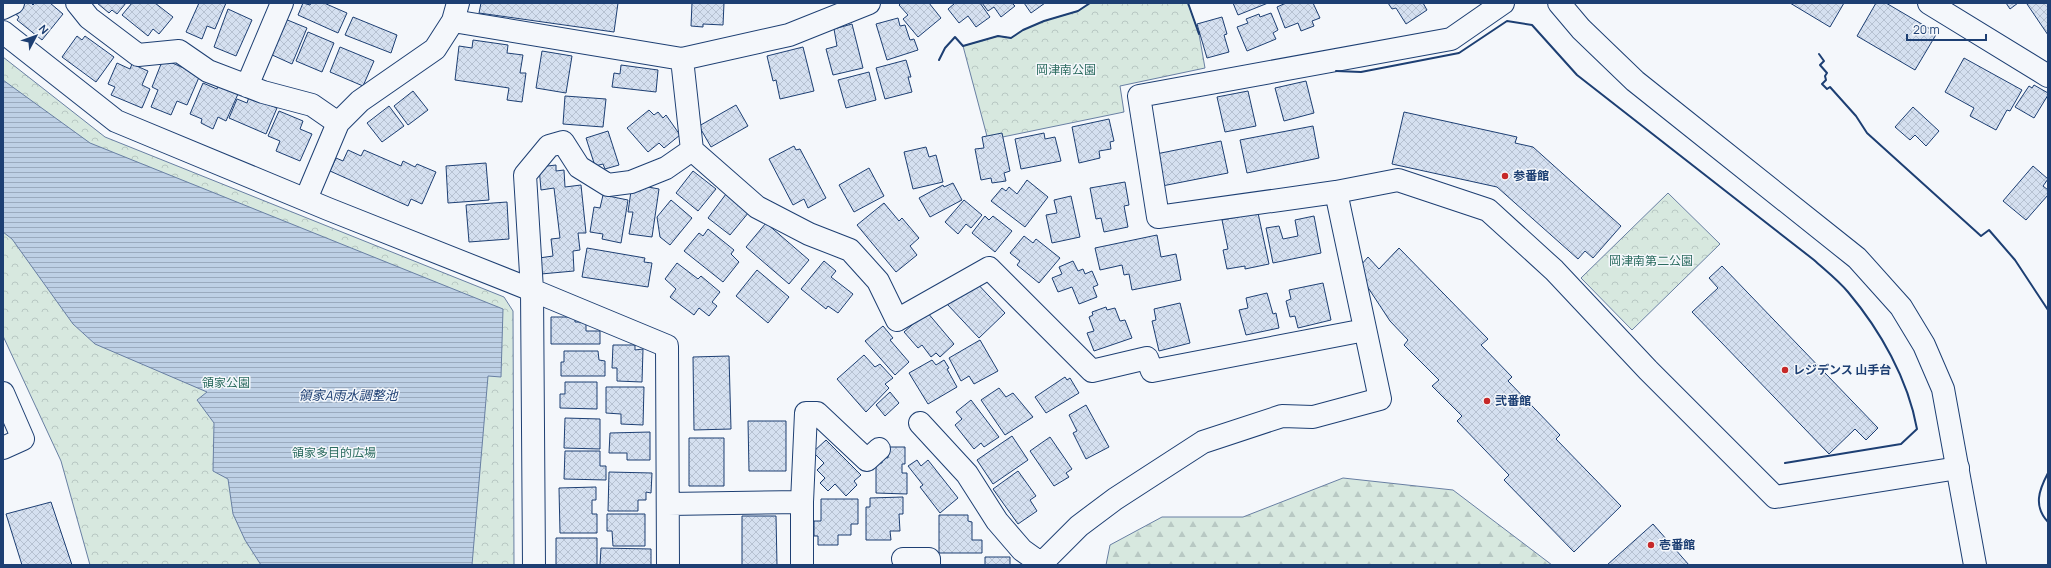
<svg xmlns="http://www.w3.org/2000/svg" width="2051" height="568" viewBox="0 0 2051 568" font-family="Manrope,'Noto Sans JP',sans-serif">
<style>
.forest{fill:url(#forest-firs);stroke:#687fa3}
.park{fill:url(#park-crowns);stroke:#687fa3}
.water{fill:url(#water-rules);stroke:#687fa3}
.building{fill:url(#building-cross-hatch);stroke:#1d3f73}
.lines{fill:none;stroke-linecap:round;stroke-linejoin:round}
.minor-casing{stroke:#1d3f73;stroke-width:24}
.tertiary-casing{stroke:#1d3f73;stroke-width:24}
.minor{stroke:#f4f7fb;stroke-width:22}
.tertiary{stroke:#f4f7fb;stroke-width:22}
.wall{stroke:#1d3f73;stroke-width:2}
.poi-dot{fill:#c62828;stroke:#f4f7fb;stroke-width:1.5}
.labels{text-anchor:middle;stroke-width:3;stroke-linejoin:round;paint-order:stroke}
.park-label{font-size:12px;fill:#2c6c60;stroke:#f4f7fb}
.poi-label{font-size:12px;font-weight:bold;fill:#1d3f73;stroke:#f4f7fb;text-anchor:start}
.water-label{font-size:13px;font-style:italic;fill:#1d3f73;stroke:#f4f7fb}
</style>
<defs>
<pattern id="forest-firs" width="22" height="20" patternUnits="userSpaceOnUse"><rect width="22" height="20" fill="#d7e8df"/><path d="M5 1l3.5 6h-7zM16 11l3.5 6h-7z" fill="#b8c8c3"/></pattern>
<pattern id="park-crowns" width="20" height="18" patternUnits="userSpaceOnUse"><rect width="20" height="18" fill="#d7e8df"/><path d="M2 6a3 3 0 1 1 6 0M12 15a3 3 0 1 1 6 0" fill="none" stroke="#b8c8c3"/></pattern>
<pattern id="water-rules" width="6" height="5" patternUnits="userSpaceOnUse"><rect width="6" height="5" fill="#bed0e5"/><path d="M0 2.5h6" fill="none" stroke="#9aaabe"/></pattern>
<pattern id="building-cross-hatch" width="8" height="8" patternUnits="userSpaceOnUse"><rect width="8" height="8" fill="#d5e0f0"/><path d="M0 0l8 8M0 8l8-8" fill="none" stroke="#b6c1d1"/></pattern>
</defs>
<rect width="100%" height="100%" fill="#f4f7fb"/>
<path class="forest" d="M1343,478l110,12 99,75h-446l4,-20 52,-28h81z"/>
<path class="park" d="M1090,3h98l11,31 6,34 -85,18 4,26 -136,28 -25,-94 35,-10 13,2 12,-8 21,-9 34,-10z
M3,57l102,80 399,160 9,14 1,254h-424l-29,-104 -58,-125z
M1668,193l52,51 -88,86 -51,-52z"/>
<path class="water" d="M3,80l87,63 413,166 -2,68 -13,-1 -16,189h-211l-16,-25 -12,-26 -5,-35 -15,-8 1,-48 -17,-23 10,-8 -112,-48 -22,-20 -61,-85 -9,-7z"/>
<path class="building" d="M20,3h11l2,2 2,-2h15l13,11 -21,26 -25,-20 2,-3 -6,-5z
M97,3h29l-9,11 -5,-4 -3,3z
M132,3h23l18,14 -14,17 -6,-5 -5,7 -26,-21z
M199,3h27l-11,26 -8,-3 -5,13 -16,-7z
M303,3l7,2 1,-2h13l23,10 -9,20 -40,-18z
M481,3h137l-4,29 -135,-19z
M692,3h32l-1,22 -20,-1v3l-12,-1z
M901,3h28l12,15 -23,19 -15,-18 5,-4 -9,-10z
M953,3h27l10,14 -14,10 -8,-11 -9,7 -11,-14 6,-5z
M982,3h30l3,3 -14,11 -7,-10 -6,4z
M1024,3h21l-14,10z
M1233,3h35l-30,12z
M1286,3h27l7,15 -8,3 2,5 -13,5 -3,-8 -13,5 -8,-21z
M1388,3h35l4,7 -21,14 -10,-16 -4,1z
M1790,3h54l-14,24z
M1876,3h10l51,30 -22,37 -58,-34z
M2006,3h12l-8,6z
M2029,3h19v32l-21,-31z
M228,9l24,11 -16,36 -22,-9z
M1271,13l7,17 -5,3 3,6 -29,12 -10,-24 11,-4 -2,-4 13,-5 1,3z
M353,17l44,18 -6,18 -46,-18z
M1222,17l5,17 -3,1 5,17 -22,6 -10,-34z
M898,18l2,8 5,-1 5,15 4,-1 4,11 -31,10 -11,-36z
M285,19l22,9 -15,36 -22,-10z
M852,24l11,44 -30,7 -7,-26 11,-3 -3,-17z
M308,32l26,11 -12,29 -26,-11z
M77,36l5,4 3,-4 29,21 -18,25 -34,-25z
M473,40l35,5 -1,8 16,2 -3,18h6l-4,29 -15,-2 2,-12 -54,-8 4,-34 13,2z
M340,47l34,14 -11,25 -33,-14z
M803,47l11,44 -34,8 -4,-19 -3,1 -6,-25z
M542,51l30,5 -6,37 -30,-5z
M1964,58l58,32 -12,21 -3,-1 -11,20 -26,-14 4,-8 -29,-16z
M163,59l37,16 -13,30 -10,-4 -6,14 -20,-8 7,-17 -6,-3z
M906,60l5,17h-3l4,15 -27,7 -9,-31z
M117,63l13,6 2,-5 16,7 -6,14 8,4 -8,19 -31,-13 4,-8 -7,-3z
M621,65l37,5 -2,22 -44,-5 2,-14 6,1z
M869,72l7,28 -30,8 -8,-28z
M1306,81l8,32 -30,8 -9,-33z
M203,83l14,6 1,-4 20,9 -12,27 -8,-4 -5,12 -12,-6 1,-4 -12,-5z
M2034,85l14,8v2l-14,23 -19,-11 14,-21 3,2z
M413,91l15,19 -20,15 -14,-19z
M1248,91l8,35 -31,6 -8,-35z
M565,96l41,3 -3,28 -40,-3z
M249,97l28,11 -11,26 -37,-16 8,-19 10,4z
M736,105l12,21 -37,21 -12,-21z
M389,106l15,20 -22,16 -15,-19z
M1913,107l26,24 -13,15 -11,-11 -5,5 -15,-13z
M649,110l5,5 4,-3 5,6 3,-3 14,20 -16,13 -5,-5 -11,9 -21,-24z
M279,111l24,10 -3,8 12,5 -12,27 -24,-10 4,-10 -12,-5z
M1404,112l113,25 -2,6 18,4 88,79 -28,32 -8,-7 -7,8 -81,-72 -105,-23z
M1109,119l5,22 -4,1 1,7 -12,2 1,7 -21,5 -7,-36z
M1313,126l6,32 -72,15 -7,-33z
M608,131l11,34 -14,4 -2,-5 -8,2 -9,-28z
M1002,133l8,38 -6,2 2,8 -14,2 -1,-5 -10,2 -6,-31 9,-1 -2,-11z
M1044,133l1,6 10,-2 6,24 -40,8 -6,-30z
M1221,141l7,32 -71,14 -6,-32z
M794,146l2,4 4,-1 26,49 -18,10 -4,-9 -11,6 -24,-46z
M926,147l3,10 7,-2 7,27 -30,7 -9,-37z
M348,150l13,6 3,-6 37,16 2,-5 12,6 2,-3 19,8 -14,32 -11,-5 -3,7 -78,-35 6,-13 7,3z
M486,163l3,37 -41,3 -2,-37z
M556,165v6l8,-1 1,17 16,-2 5,48h-8l2,17 -7,1 1,20 -33,3 -2,-16 14,-2 -2,-17 9,-1 -6,-50 -13,2 -2,-23z
M2033,166l15,13 -5,7 5,4v5l-22,25 -23,-19z
M869,168l15,28 -30,16 -15,-27z
M693,171l23,18 -18,22 -22,-18z
M1027,180l21,17 -23,30 -34,-26 11,-13 4,3 3,-4 8,7z
M1125,182l4,23 -5,1 4,21 -24,5 -3,-14 -5,1 -6,-31z
M953,183l9,17 -32,17 -11,-19 24,-13 1,2z
M632,184l27,5 -7,48 -23,-3 4,-22h-5z
M726,194l23,18 -19,23 -22,-17z
M603,195l25,5 -7,43 -19,-4 1,-5 -13,-2 4,-25 6,1z
M1071,196l9,41 -28,6 -6,-28 11,-2 -3,-13z
M671,200l21,18 -22,27 -10,-8 -3,-20z
M964,200l18,15 -11,13 -5,-4 -8,10 -13,-12z
M507,202l2,37 -40,3 -3,-37z
M884,203l15,18 3,-3 17,20 -9,8 7,9 -21,17 -39,-47z
M1258,213l11,51 -24,5v-3l-18,3 -4,-19 5,-1 -6,-29z
M985,216l4,4 4,-4 19,15 -17,21 -23,-19z
M1314,216l7,37 -48,10 -7,-35 13,-2 4,13 15,-3 -3,-16z
M766,223l43,37 -20,24 -43,-37z
M708,229l26,21 -3,4 8,8 -16,20 -39,-31 15,-18 4,3z
M1157,235l4,22 15,-3 5,26 -49,10 -3,-16 -5,1 -2,-10 -22,5 -5,-22z
M1024,236l9,7 3,-4 24,19 -21,25 -22,-18 3,-4 -10,-8z
M587,248l58,10 -1,4 8,1 -4,24 -66,-10z
M1399,248l89,91 -7,6 31,32 -4,4 52,54 -4,4 65,67 -47,46 -70,-72 5,-5 -52,-54 5,-5 -30,-30 7,-6 -35,-35 4,-5 -18,-19 -25,-38 -4,-18 7,-8 11,12z
M824,261l12,10 -5,6 22,17 -15,19 -10,-7 -2,3 -25,-20z
M1073,261l5,10 5,-2 2,5 7,-3 6,14 -5,2 4,10 -18,7 -7,-17 -14,5 -6,-14 10,-4 -3,-7z
M677,263l21,16 3,-3 19,16 -8,10 5,4 -8,10 -10,-8 -5,7 -24,-18 6,-8 -11,-10z
M1722,266l156,162 -12,12 -11,-11 -26,25 -137,-142 26,-24 -9,-10z
M757,270l32,27 -21,26 -32,-27z
M973,279l32,34 -26,25 -32,-34z
M1323,283l8,37 -33,8 -3,-12 -5,1 -4,-16 5,-2 -2,-9z
M1267,293l6,21 3,-1 3,15 -33,7 -7,-25 9,-2 -2,-10z
M1180,303l10,40 -31,8 -7,-30 4,-1 -2,-11z
M1106,307l1,3 8,-2 5,13 5,-1 7,18 -38,13 -7,-18 7,-2 -5,-14 4,-2 -1,-3z
M927,312l27,32 -14,13 -4,-4 -5,4 -9,-12 -4,3 -14,-16z
M551,317h24v5h11v9h14v13h-49z
M883,326l10,12 -3,2 19,22 -14,13 -30,-34z
M980,340l18,31 -24,13 -5,-8 -8,5 -12,-23z
M613,345h22v5l8,-1 -1,33 -25,-1v-13h-5z
M564,351h34l1,9 6,1v15h-44v-14h3z
M864,355l11,12 5,-3 13,14 -8,6 4,4 -23,24 -29,-33z
M729,356l2,73 -37,1 -1,-73z
M932,360l4,5 8,-5 5,8 -2,1 10,18 -29,17 -19,-31z
M1065,377l2,3 3,-2 9,15 -33,20 -11,-16z
M565,382h32v27l-37,-1v-14h5z
M606,387h38l-1,38 -22,-1v-10l-15,-1z
M999,388l7,9 7,-4 20,24 -28,18 -24,-35z
M890,392l9,11 -14,13 -9,-11z
M971,400l28,37 -15,10 -3,-4 -7,6 -19,-24 7,-6 -6,-7z
M1086,405l23,42 -23,12 -13,-26 4,-2 -8,-16z
M565,418l35,1v30l-36,-1z
M748,421h38v50h-37z
M650,432v28h-23v-7h-18l1,-20z
M1012,436l16,24 -35,24 -16,-24z
M1050,437l22,32 -6,4 3,4 -15,9 -24,-35z
M689,438h35v48h-35z
M826,440l35,35 -7,6 3,4 -11,11 -11,-12 -7,7 -8,-8 5,-5 -8,-8 7,-7 -11,-11z
M888,447h17v17h-3v9h5v21l-31,-1v-30h6v-6l6,1z
M565,451h35v15h6v14l-42,-1z
M917,460l4,6 7,-6 30,38 -18,15 -20,-26 3,-2 -15,-19z
M1018,471l18,25 -6,4 7,11 -19,13 -25,-35z
M609,472l43,1 -1,20 -5,-1v8h-8v11h-30z
M596,487v13h-4v14h5v19h-37l-1,-45z
M903,497v17h-4l1,17h-10l1,9h-25v-33h4v-9z
M821,499h37v25h-7v11h-13v10h-20v-9h-4v-15h7z
M51,502l21,63h-50l-16,-51z
M607,514h38v32h-32l-1,-15h-5z
M939,515h29v6l4,1v18h10v13h-43z
M742,516h34l1,49h-35z
M1653,524l36,41h-82z
M556,538h41v27h-41z
M601,548l50,1v16h-51z
M985,557h25v8h-25z"/>
<g class="lines">
<defs>
<path id="minor" d="M77,3l12,15 49,37 41,-4 29,20 55,21 49,13 26,18
M1929,3l119,73
M3,8l10,-5
M453,21l229,38 107,-24 80,-32
M682,59l10,91 65,57 52,27 41,16 28,31 19,39 92,-52 103,103 55,-13 5,13 213,-41
M247,86l35,-83
M1336,192l-178,25 -19,-121 312,-57 52,-36
M306,199l32,-76 22,-22 75,-52 18,-28 5,-18
M3,393l20,46 -20,9
M920,423l47,51 30,47 25,29 21,15
M669,504l133,-2
M903,559h26v6
M1042,563l37,-37 36,-27 88,-57 79,-26 31,1 67,-18 -44,-207 62,-12 90,30 66,60 94,100 127,127 183,-29
M668,565l-1,-219 -135,-56 -7,-115 24,-29 14,-4 16,25 29,18 23,-3 35,-14 26,-18
M802,565v-63l4,-89h11l50,47 12,-11"/>
<path id="tertiary" d="M1559,3l22,26 54,52 222,177 44,49 23,38 19,44 32,176
M3,32l113,89 212,88 204,81 2,275"/>
</defs>
<use href="#minor" class="minor-casing"/>
<use href="#tertiary" class="tertiary-casing"/>
<use href="#minor" class="minor"/>
<use href="#tertiary" class="tertiary"/>
<path class="wall" d="M1165,3h1
M1188,3l11,31
M1819,54l5,7 -4,4 7,8 -2,3 1,4 -4,4 5,5 3,-2 26,29 11,17 114,103 8,-6 26,30 33,50
M939,60l6,-12 10,-11 8,9 35,-10 13,2 12,-8 21,-9 34,-10 12,-8
M1336,71l25,1 98,-19 48,-32 25,4 45,50 237,185c11,10 24,20 34,32 32,38 60,87 69,137l-16,15 -116,19
M2048,473c-9,17 -15,33 0,49"/>
</g>
<g class="poi-dot">
<circle cx="1505" cy="176" r="4"/>
<circle cx="1785" cy="370" r="4"/>
<circle cx="1487" cy="401" r="4"/>
<circle cx="1651" cy="545" r="4"/>
</g>
<g class="labels">
<g class="park-label">
<text x="1066" y="74">岡津南公園</text>
<text x="1651" y="265">岡津南第二公園</text>
<text x="226" y="387">領家公園</text>
<text x="334" y="457">領家多目的広場</text>
</g>
<g class="poi-label">
<text x="1513" y="180">参番館</text>
<text x="1793" y="374">レジデンス 山手台</text>
<text x="1495" y="405">弐番館</text>
<text x="1659" y="549">壱番館</text>
</g>
<g class="water-label">
<text x="348" y="400">領家A雨水調整池</text>
</g>
</g>
<rect width="2051" height="568" fill="none" stroke="#1d3f73" stroke-width="8"/>
<g transform="translate(36 36) rotate(49)" stroke="#f4f7fb" stroke-width="3" paint-order="stroke">
<path d="M0-3L7 15L0 10L-7 15Z" fill="#1d3f73"/>
<text y="-6" font-size="11" font-weight="bold" text-anchor="middle" fill="#1d3f73">N</text>
</g>
<path d="M1907 34v6h79v-6" fill="none" stroke="#1d3f73" stroke-width="2"/>
<text x="1913" y="34" font-size="12" fill="#1d3f73" stroke="#f4f7fb" stroke-width="3" paint-order="stroke">20 m</text>
</svg>
